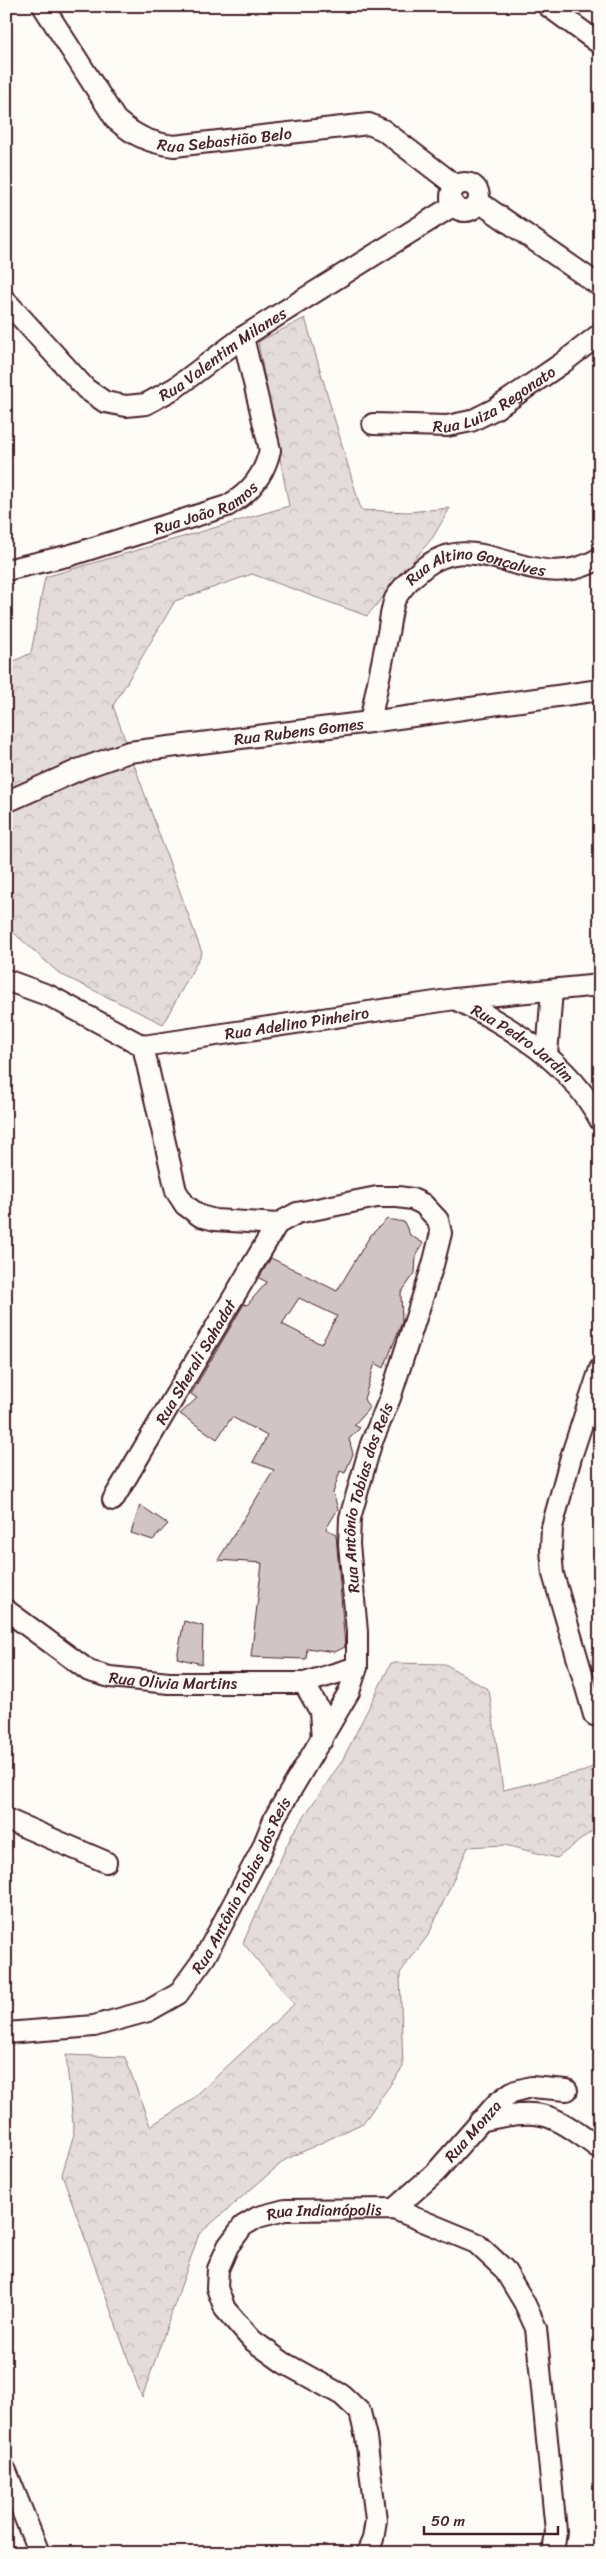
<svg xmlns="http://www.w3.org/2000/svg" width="606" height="2559" viewBox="0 0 606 2559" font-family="Sriracha,sans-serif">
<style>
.forest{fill:url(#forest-crowns);stroke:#967e82}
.building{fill:#d0c5c4;stroke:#4a1f2b;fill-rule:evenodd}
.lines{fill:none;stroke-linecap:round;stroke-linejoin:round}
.street-casing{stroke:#4a1f2b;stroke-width:24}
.street{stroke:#fdfcf7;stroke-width:20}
.labels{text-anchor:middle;stroke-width:4;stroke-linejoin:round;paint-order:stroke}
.street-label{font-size:16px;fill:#4a1f2b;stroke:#fdfcf7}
</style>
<defs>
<pattern id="forest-crowns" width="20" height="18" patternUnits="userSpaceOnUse" patternTransform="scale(1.25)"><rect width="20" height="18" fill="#e3dcda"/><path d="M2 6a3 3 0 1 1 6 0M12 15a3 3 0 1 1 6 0" fill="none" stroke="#c4bcbb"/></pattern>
</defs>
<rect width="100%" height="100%" fill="#fdfcf7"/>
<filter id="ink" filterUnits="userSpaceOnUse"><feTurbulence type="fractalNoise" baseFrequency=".02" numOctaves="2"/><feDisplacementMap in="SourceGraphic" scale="10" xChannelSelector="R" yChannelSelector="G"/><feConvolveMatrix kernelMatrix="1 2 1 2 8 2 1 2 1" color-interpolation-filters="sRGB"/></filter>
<g filter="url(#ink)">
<path class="forest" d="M305,318l56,192 47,2 42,-4 -17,29 -66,79 -115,-42 -77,27 -62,105 89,247 -39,71 -103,-50 -54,-48v-261l25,-12 14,-76 244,-71 -31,-164z
M391,1663l54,1 44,26 14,100 82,-19 15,-9v63l-43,33 -52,-13 -37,2 -39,87 -29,39 3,94 -40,56 -78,37 -86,74 -57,164 -80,-224 12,-40 -8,-79 59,2 25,69 39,-24 105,-98 -51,-61 49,-109 50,-73z"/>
<path class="building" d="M387,1219l17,3 6,13 13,8 -7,14 -1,16 -14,20 1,29 -18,46 -9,-5 -11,36 5,9 -15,17 6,3 -11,11 4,15 -8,19 -5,-2 -7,22 5,16 -12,20 10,5 9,113 -10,5 -28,-4 -1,11 -55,-2 11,-94 -44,-3 56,-90 -21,-8 14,-26 -35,-19 -15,22 -37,-25 17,-16 -6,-4 53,-90 3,1 20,-23 -8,-4 12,-20 66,33 33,-55zM299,1298l38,18 -16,28 -39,-20z
M140,1505l28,19 -15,16 -22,-7z
M184,1621l19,5 -1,38 -25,-6z"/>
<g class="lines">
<defs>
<g id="street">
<path id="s1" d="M43,6l73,114c19,16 34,23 58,26l195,-22 14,6 73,56"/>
<path d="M548,6l52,38"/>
<circle cx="465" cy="197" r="14"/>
<path d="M479,202l121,84"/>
<path id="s2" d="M6,301l80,88 19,13 21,4 20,-2 29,-16 68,-51 211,-132"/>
<path id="s3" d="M373,424l74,2 24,-5 24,-12 66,-45 39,-30"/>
<path id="s4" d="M6,570l65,-15 156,-49c23,-13 37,-30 43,-56l-27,-113"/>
<path id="s5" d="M370,722c6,-29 12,-59 18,-89 2,-10 3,-24 7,-34 6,-10 16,-21 25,-28 58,-51 112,29 180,-13"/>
<path id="s6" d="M6,802l77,-34 46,-16 241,-30 230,-32"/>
<path id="s7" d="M6,980l44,16 93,50 312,-47 145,-14"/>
<path id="s8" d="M455,999c57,28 114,63 145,121"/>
<path d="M547,1055l5,-65"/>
<path id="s9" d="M113,1500l164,-276"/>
<path id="s10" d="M6,1610l83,61 21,6 59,6h135l53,-16"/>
<path d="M304,1683l16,28 2,29"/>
<path d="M594,1715l-41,-141 -2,-24 1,-23 19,-70 29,-88"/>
<path d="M6,1819l100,43"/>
<path id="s11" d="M6,2033l88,-7 54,-15 30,-17 27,-37 56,-106 14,-34 74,-125 8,-25v-35l-8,-88 1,-26 21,-74 19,-46 43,-133 8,-32 -3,-13 -15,-16 -11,-5 -14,-2h-21l-80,16 -20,11 -62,-4 -15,-4 -15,-11 -9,-14 -33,-145"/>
<path d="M480,2121c59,-13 68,-11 117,26"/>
<path id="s12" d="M394,2209l42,-37 61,-69 15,-11 19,-5 36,3"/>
<path d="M6,2471l33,82"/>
<path id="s13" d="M367,2553l6,-14 3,-19 -10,-83 -6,-25 -18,-17 -58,-32 -32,-23 -27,-31 -8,-21 1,-19 10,-23 15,-20 15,-9 27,-7 109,-1 82,34 28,26 20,33 12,26 20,203 -3,22"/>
</g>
</defs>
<use href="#street" class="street-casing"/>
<use href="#street" class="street"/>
</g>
</g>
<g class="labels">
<g class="street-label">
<text dy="6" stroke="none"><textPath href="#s1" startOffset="251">Rua Sebastião Belo</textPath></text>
<text dy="6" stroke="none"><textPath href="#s2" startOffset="275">Rua Valentim Milanes</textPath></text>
<text dy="6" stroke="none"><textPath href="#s3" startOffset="128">Rua Luiza Regonato</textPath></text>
<text dy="6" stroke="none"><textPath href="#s4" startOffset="210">Rua João Ramos</textPath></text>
<text dy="6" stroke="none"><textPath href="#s5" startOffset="221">Rua Altino Gonçalves</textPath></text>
<text dy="6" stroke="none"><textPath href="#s6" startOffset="304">Rua Rubens Gomes</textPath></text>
<text dy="6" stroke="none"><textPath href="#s7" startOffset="308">Rua Adelino Pinheiro</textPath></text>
<text dy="6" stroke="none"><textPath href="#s8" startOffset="81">Rua Pedro Jardim</textPath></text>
<text dy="6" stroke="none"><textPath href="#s9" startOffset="161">Rua Sherali Sahadat</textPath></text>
<text dy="6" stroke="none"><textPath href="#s11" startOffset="725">Rua Antônio Tobias dos Reis</textPath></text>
<text dy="6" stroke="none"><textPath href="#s10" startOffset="188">Rua Olivia Martins</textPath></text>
<text dy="6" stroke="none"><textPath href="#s11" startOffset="305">Rua Antônio Tobias dos Reis</textPath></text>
<text dy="6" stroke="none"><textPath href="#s12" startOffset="111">Rua Monza</textPath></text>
<text dy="6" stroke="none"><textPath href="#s13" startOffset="491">Rua Indianópolis</textPath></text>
</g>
</g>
<rect width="606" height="2559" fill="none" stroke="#fdfcf7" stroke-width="25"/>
<rect x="12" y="12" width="581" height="2534" fill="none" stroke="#4a1f2b" stroke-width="2" filter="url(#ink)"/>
<path d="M424 2526v8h134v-8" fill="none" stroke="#4a1f2b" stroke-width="2.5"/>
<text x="431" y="2526" font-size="15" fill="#4a1f2b" stroke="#fdfcf7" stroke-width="4" paint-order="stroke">50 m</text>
</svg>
